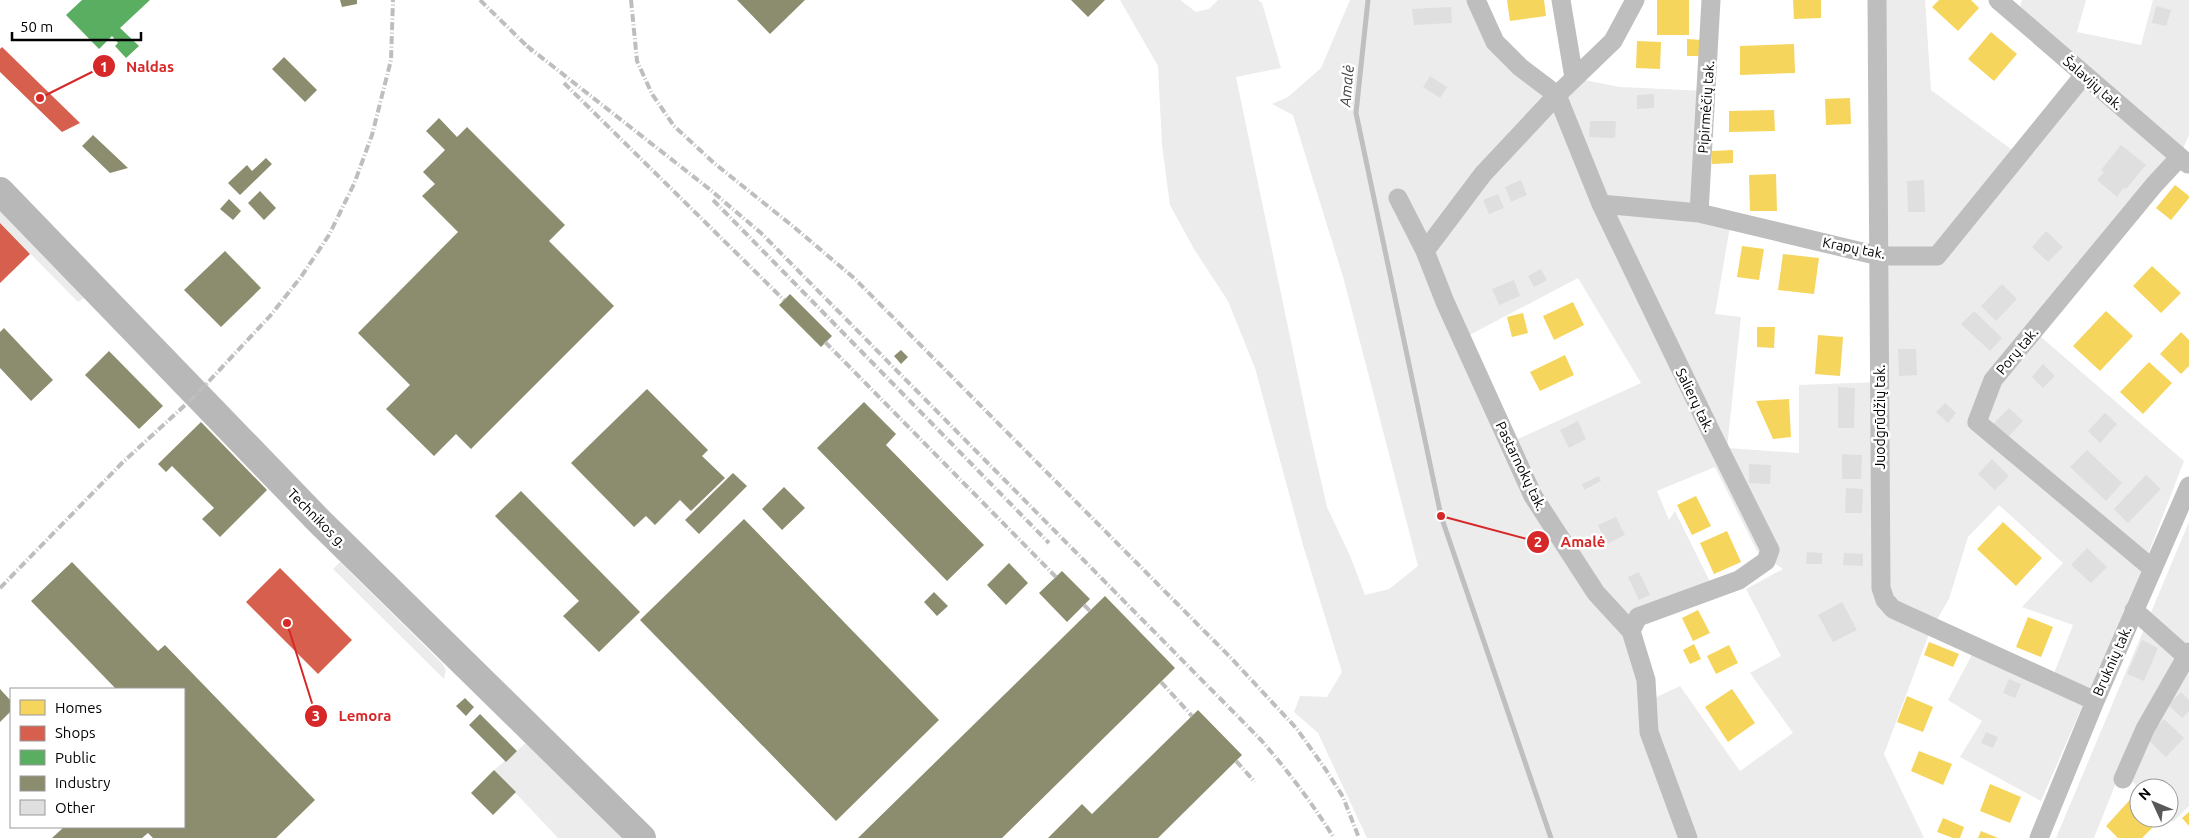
<svg xmlns="http://www.w3.org/2000/svg" width="2189" height="838" viewBox="0 0 2189 838" font-family="Ubuntu,sans-serif">
<style>
.green{fill:#ececec;fill-rule:evenodd}
.homes{fill:#f6d55c}
.shops{fill:#d6604d}
.public{fill:#5aae61}
.industry{fill:#8c8c6e}
.lines{fill:none;stroke-linecap:round;stroke-linejoin:round}
.stream{stroke:#bfbfbf;stroke-width:5}
.building{fill:#dfdfdf}
.street{stroke:#bebebe;stroke-width:19}
.secondary{stroke:#b8b8b8;stroke-width:28}
.rail{stroke:#bebebe;stroke-width:4;stroke-dasharray:8 2.5 1 2.5;stroke-linecap:butt}
.labels{text-anchor:middle;stroke-width:5;stroke-linejoin:round;paint-order:stroke}
.street-label{font-size:14px;fill:#000;stroke:#fff}
.water-label{font-size:15px;font-style:italic;fill:#444;stroke:#fff}
.leader{fill:none;stroke:#d62828;stroke-width:2}
.callout-dot{fill:#d62828;stroke:#fff;stroke-width:2}
.mark-label{font-size:15px;text-anchor:middle;font-weight:bold;fill:#fff}
.callout-label{font-size:15px;text-anchor:middle;font-weight:bold;fill:#d62828;stroke:#fff;stroke-width:5;stroke-linejoin:round;paint-order:stroke}
</style>
<rect width="100%" height="100%" fill="#fff"/>
<path class="green" d="M1120,0h60l16,12 13,-3 9,-9h40l4,3 19,65 -45,9 74,356 17,74 24,51 14,37 24,-6 29,-23 -74,-286 -51,-165 -21,-11 16,-7 33,-29 29,-68h129l16,42 62,53 17,-17 46,9 87,4 -8,122 32,8 -16,93 26,3 -14,131 72,5v-68l80,-3 -2,-382h48l6,90 88,65 65,-80 -67,-59 5,-16h64l-9,32 64,13 12,-45h36v135l-10,23 -35,54 -104,124 144,125 -39,101 -104,239 -81,-44 22,-36 -34,-21 28,-53 75,34 22,-56 -51,-18 41,-44 -64,-58 -31,32 -19,62 -19,32 -46,123 40,84h-557l-49,-105 -24,-21 6,-16 27,1 15,-25 -39,-127 -48,-177 -27,-67 -34,-52 -24,-44 -8,-60 -4,-79zM1578,278l63,105 -132,60 -47,-104zM1715,467l42,84 26,18 -37,20 35,67 -31,17 43,60 -53,38 -60,-85 -32,15 -26,-81 89,-36 -36,-73 -6,9 -12,-29z
M0,208l85,89 -7,5 -78,-79z
M2189,522v119l-10,13 10,9v143l-16,16 -4,-4v-30h-30l-18,-18 -27,68h-38z
M340,562l102,101 4,7 -2,9 -111,-110z
M526,743l99,95h-67l-64,-68z"/>
<path class="homes" d="M1507,0h37l2,16 -36,5z
M1657,0h32v35h-32z
M1793,0h28v18l-27,1z
M1939,0h32l8,8 -21,23 -26,-24z
M1991,32l26,22 -23,27 -26,-22z
M1687,39l15,1v16h-15z
M1637,41l24,1 -1,27 -24,-1z
M1794,44l1,29 -55,2v-29z
M1850,98l1,26 -25,1 -1,-26z
M1774,110l1,21 -46,1v-21z
M1733,150v13l-21,1v-13z
M1776,174l1,37h-27l-1,-36z
M2175,185l14,11v2l-18,22 -15,-12z
M1742,246l22,3 -5,31 -22,-3z
M1783,254l36,4 -5,36 -36,-4z
M2152,266l29,27 -20,20 -28,-27z
M1573,302l11,23 -30,15 -11,-24z
M2106,311l27,25 -33,35 -27,-25z
M1523,313l5,20 -16,4 -5,-20z
M1757,327h18l-1,21 -17,-1z
M2181,332l8,8v26l-8,8 -21,-20z
M1818,335l25,2 -3,39 -25,-2z
M1565,355l9,20 -34,16 -10,-19z
M2149,362l23,21 -29,31 -23,-22z
M1789,399l2,38 -18,2 -17,-38z
M1696,496l15,30 -19,9 -15,-30z
M2003,522l39,36 -26,28 -39,-37z
M1727,531l14,31 -27,12 -14,-31z
M1698,610l12,23 -17,8 -11,-23z
M2028,617l25,10 -12,30 -25,-10z
M1929,642l30,12 -6,13 -29,-12z
M1694,644l7,15 -11,5 -7,-14z
M1729,645l9,18 -22,11 -9,-18z
M1732,689l23,34 -27,19 -23,-35z
M1907,696l26,11 -10,25 -26,-10z
M1919,751l33,13 -9,21 -32,-14z
M1990,784l31,13 -11,26 -30,-12z
M2137,792l2,2v24h11l-3,3 6,6 -11,11h-24l-12,-12z
M2189,812v14l-7,-8z
M1943,818l21,9 -4,11h-7l-16,-6z
M1981,831l17,7h-20z"/>
<path class="shops" d="M2,47l78,76 -18,9 -62,-60v-23z
M0,223l30,31 -30,29z
M280,568l72,72 -34,34 -72,-72z"/>
<path class="public" d="M82,0h68l-30,28 19,18 -13,12 -11,-12 3,-3 -6,-7 -13,13 -33,-34z"/>
<path class="industry" d="M340,0h17v4l-15,3z
M737,0h68l-35,34z
M1071,0h34l-17,17z
M284,57l33,33 -12,12 -33,-33z
M439,118l18,19 10,-10 98,98 -16,16 65,65 -143,143 -15,-15 -22,22 -48,-47 24,-24 -52,-52 100,-101 -36,-36 13,-12 -12,-12 22,-22 -19,-19z
M93,135l35,33 -18,5 -28,-27z
M266,158l6,6 -32,31 -12,-12 19,-18 5,6z
M260,191l16,17 -12,12 -16,-17z
M229,199l12,12 -8,9 -13,-11z
M225,251l36,37 -40,39 -37,-37z
M790,294l42,42 -11,11 -42,-42z
M4,328l49,52 -22,21 -31,-33v-36z
M901,350l7,7 -7,7 -7,-8z
M109,351l54,55 -24,23 -54,-54z
M647,389l61,61 -6,6 23,22 -34,33 -11,-11 -25,25 -9,-9 -12,11 -63,-64z
M864,402l32,32 -10,11 98,100 -37,36 -130,-133z
M201,422l66,68 -47,47 -18,-18 12,-11 -42,-42 -6,6 -8,-8z
M733,473l14,13 -48,48 -14,-14z
M784,487l21,21 -23,22 -20,-21z
M521,491l119,121 -41,40 -36,-36 16,-15 -84,-85z
M744,519l195,201 -103,101 -196,-201z
M72,562l86,89 7,-6 150,155 -39,38h-123l-5,-5 -6,5h-90l12,-11h120v-138h-68l-85,-88z
M1009,563l19,20 -22,22 -19,-20z
M1062,571l28,28 -23,23 -28,-29z
M934,592l14,14 -11,10 -13,-14z
M1105,596l70,72 -173,170h-144z
M0,689l11,12v10l-11,11z
M465,698l9,9 -8,9 -10,-10z
M1198,710l44,45 -84,83h-110l34,-34 10,10z
M480,714l37,37 -11,11 -37,-37z
M494,770l22,22 -23,23 -22,-22z"/>
<g class="lines">
<path class="stream" d="M1368,0l-12,113 85,403 110,322"/>
</g>
<path class="building" d="M2156,6l15,4 -5,16 -14,-3z
M1451,7l1,16 -38,2 -2,-16z
M1430,76l17,11 -7,11 -17,-11z
M1654,94v14l-17,1v-14z
M1590,121h26l-1,17 -26,-1z
M2121,145l25,20 -20,24 -3,-1 -6,9 -20,-17 7,-8 -3,-2z
M1521,180l6,15 -16,7 -6,-15z
M1924,180l1,32h-17l-1,-31z
M1498,194l6,14 -15,6 -6,-14z
M2046,231l17,16 -15,15 -16,-15z
M1541,269l6,11 -13,7 -6,-11z
M1514,280l6,16 -21,9 -7,-16z
M2002,284l15,15 -21,22 -15,-15z
M1974,311l28,27 -12,13 -29,-27z
M1898,349h18l1,26 -18,1z
M2043,364l12,12 -12,12 -11,-11z
M1838,387l17,1 -1,40h-16z
M1945,403l11,10 -8,10 -12,-11z
M2009,408l14,13 -18,19 -14,-14z
M2105,413l12,11 -17,19 -12,-12z
M1578,421l8,18 -17,9 -9,-18z
M2087,450l35,33 -16,18 -36,-34z
M1842,454l20,1 -1,24h-19z
M1992,459l17,17 -14,14 -17,-16z
M1749,464l22,1 -1,19 -21,-1z
M2146,475l15,14 -33,34 -14,-14z
M1599,476l2,5 -17,9 -2,-6z
M1846,488l17,1 -1,24h-17z
M1616,517l9,18 -18,9 -9,-19z
M2087,548l20,19 -16,16 -20,-18z
M1807,552l15,1v11h-16z
M1844,553l19,1v12l-20,-1z
M1639,572l11,23 -11,5 -11,-23z
M1842,602l15,28 -24,12 -15,-27z
M2142,640l16,8 -14,33 -17,-7z
M2009,679l12,5 -6,14 -12,-5z
M2181,692l8,8v11l-7,7 -14,-13z
M2164,719l20,19 -18,19 -20,-19z
M1986,732l12,5 -5,11 -12,-5z"/>
<g class="lines">
<path class="street" d="M1476,0l19,42 25,25 37,28 56,-54 22,-41
M1561,0l13,78
M1877,0l4,588 4,12 8,9 202,92
M1998,0l190,164
M1398,198l27,53 20,51 88,194 63,97 35,38 15,49 3,52 39,106
M1601,204l98,9 180,43h58l147,-181
M1699,213l12,-213
M1425,251l58,-77 74,-79 44,109 111,230 58,116 -4,11 -27,19 -101,37 -7,14
M2153,569l-176,-147 16,-42 161,-195 25,-27
M2134,610l55,49
M2123,779l22,-50 44,-77
M2039,838l56,-137 94,-215"/>
<path class="secondary" d="M0,191l319,330 323,317"/>
<path class="rail" d="M480,0l52,51
M631,0l6,61 15,33 22,32 40,37 81,65 59,50 377,380 66,71 29,41 17,27 16,41
M527,46l181,142 53,45 500,507c27,31 51,63 73,98
M564,83l220,217
M713,200l336,343
M825,342l231,235
M0,588l122,-125 74,-68 74,-79 31,-39 28,-42 25,-51 18,-49 19,-75 2,-60
M1084,605l6,6
M1161,682l31,34
M1236,761l19,21"/>
</g>
<g class="labels">
<g class="street-label">
<text transform="translate(2093 83) rotate(41)" y="5">Šalavijų tak.</text>
<text transform="translate(1706 107) rotate(-86)" y="5">Pipirmėčių tak.</text>
<text transform="translate(1854 248) rotate(11)" y="5">Krapų tak.</text>
<text transform="translate(2017 351) rotate(-50)" y="5">Porų tak.</text>
<text transform="translate(1695 400) rotate(64)" y="5">Salierų tak.</text>
<text transform="translate(1880 417) rotate(-90)" y="5">Juodgrūdžių tak.</text>
<text transform="translate(1521 466) rotate(64)" y="5">Pastarnokų tak.</text>
<text transform="translate(317 518) rotate(45)" y="5">Technikos g.</text>
<text transform="translate(2112 661) rotate(-66)" y="5">Bruknių tak.</text>
</g>
<g class="water-label">
<text transform="translate(1347 86) rotate(-85)" y="5">Amalė</text>
</g>
</g>
<path class="leader" d="M40 98L104 66M1441 516L1538 542M287 623L316 716"/>
<g class="callout-dot">
<circle cx="40" cy="98" r="5"/>
<circle cx="1441" cy="516" r="5"/>
<circle cx="287" cy="623" r="5"/>
<circle cx="104" cy="66" r="12"/>
<circle cx="1538" cy="542" r="12"/>
<circle cx="316" cy="716" r="12"/>
</g>
<g class="mark-label">
<text x="104" y="72">1</text>
<text x="1538" y="547">2</text>
<text x="316" y="721">3</text>
</g>
<g class="callout-label">
<text x="150" y="72">Naldas</text>
<text x="1583" y="547">Amalė</text>
<text x="365" y="721">Lemora</text>
</g>
<rect x="10" y="688" width="175" height="140" fill="#ffffff" stroke="#999999"/>
<rect x="20" y="700" width="25" height="15" fill="#f6d55c" stroke="#999999"/>
<text x="55" y="713" font-size="15" fill="#000000">Homes</text>
<rect x="20" y="726" width="25" height="15" fill="#d6604d" stroke="#999999"/>
<text x="55" y="738" font-size="15" fill="#000000">Shops</text>
<rect x="20" y="750" width="25" height="15" fill="#5aae61" stroke="#999999"/>
<text x="55" y="763" font-size="15" fill="#000000">Public</text>
<rect x="20" y="776" width="25" height="15" fill="#8c8c6e" stroke="#999999"/>
<text x="55" y="788" font-size="15" fill="#000000">Industry</text>
<rect x="20" y="800" width="25" height="15" fill="#dfdfdf" stroke="#999999"/>
<text x="55" y="813" font-size="15" fill="#000000">Other</text>
<g transform="translate(2154 803) rotate(314)"><circle r="24" fill="#ffffff" stroke="#999999"/>
<path d="M0-4L9 19L0 12L-9 19Z" fill="#595959"/>
<text y="-8" font-size="14" font-weight="bold" text-anchor="middle" fill="#000000">N</text>
</g>
<path d="M12 32v8h129v-8" fill="none" stroke="#000000" stroke-width="2.5"/>
<text x="20" y="32" font-size="15" fill="#000000" stroke="#ffffff" stroke-width="4" paint-order="stroke">50 m</text>
</svg>
